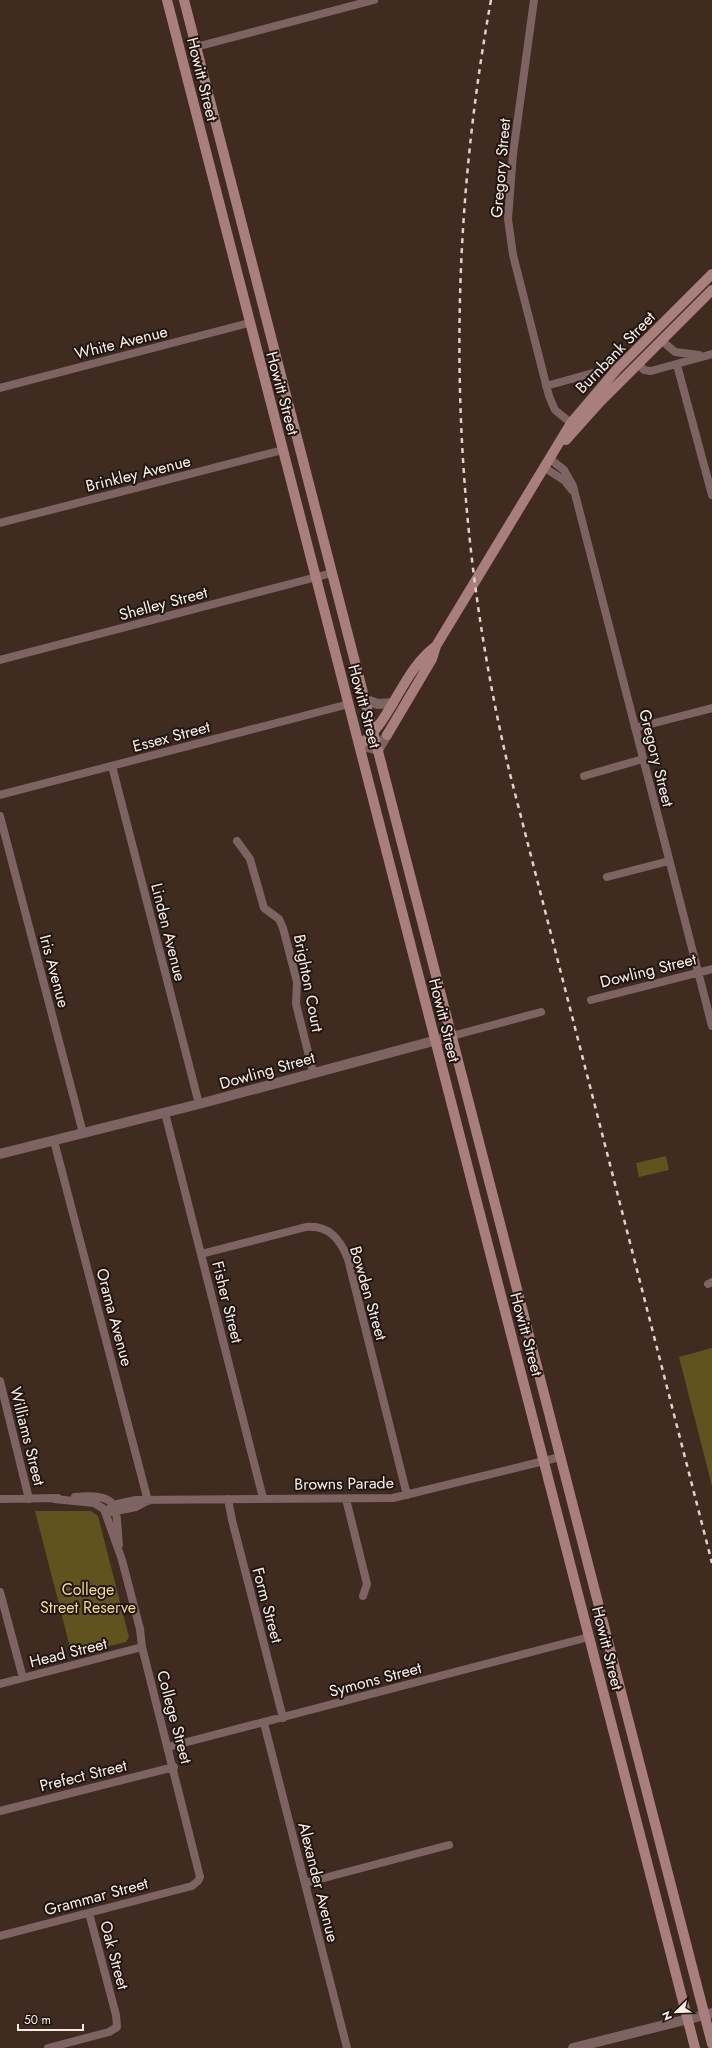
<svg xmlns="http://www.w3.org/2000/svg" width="712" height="2048" viewBox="0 0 712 2048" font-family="Jost,sans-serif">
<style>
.green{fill:#61531e}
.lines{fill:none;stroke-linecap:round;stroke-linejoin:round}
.minor{stroke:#7d6361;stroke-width:8}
.tertiary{stroke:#7d6361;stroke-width:10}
.secondary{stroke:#a87f7c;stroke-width:10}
.rail{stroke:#e0d1c9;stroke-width:2.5;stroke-dasharray:5 5;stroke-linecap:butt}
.labels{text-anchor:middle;stroke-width:4;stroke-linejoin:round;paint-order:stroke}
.street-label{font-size:16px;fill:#fceee7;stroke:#201611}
.park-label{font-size:16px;fill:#f2db89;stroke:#201611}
</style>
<rect width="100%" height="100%" fill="#402b20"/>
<path class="green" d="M666,1156l3,14 -30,7 -3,-14z
M712,1348v138l-33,-129z
M35,1511h56l7,5 31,121 -3,5 -54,13z"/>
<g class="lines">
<path class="minor" d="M534,0l-21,154 -5,65 5,36 36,141 6,14 16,13
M196,47l178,-47
M661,340l14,12 24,3
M638,363l6,7 7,1 61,-17
M677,365l35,130
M546,386l47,-13
M0,388l249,-65
M550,459l14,11 9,16 139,540
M545,468l20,13 7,9
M0,523l283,-73
M0,660l332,-87
M635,728l77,-20
M112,766l87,338
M584,776l59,-17
M0,795l349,-91
M0,816l83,317
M237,841l13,18 14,49 15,11 4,9 14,54 -1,22 17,68
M607,877l62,-16
M591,1000l121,-31
M452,1036l89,-24
M165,1113l98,385
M54,1141l94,360
M201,1254l105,-27c23,-2 34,12 42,32l59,236
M708,1284l4,-2
M0,1381l29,118
M75,1497c47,-4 40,9 44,48
M0,1499l58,-1
M228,1499l4,21 51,198
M346,1499l21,85 -4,12
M106,1512l7,-7 23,-5 257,-2 167,-41
M111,1512l25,-5 11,-6
M0,1592l23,86
M0,1684l142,-37
M264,1723l83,325
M168,1747l421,-110
M0,1811l174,-44
M305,1883l144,-38
M0,1936l192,-50 6,-5 2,-4 -58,-230 -2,-18 -18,-69 -18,-51 -10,-6 -40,-4
M48,2048l61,-16 8,-5 -1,-12 -27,-102"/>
<path class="tertiary" d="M363,699l15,5 15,-1
M360,745l18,5 9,-15
M0,1154l199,-50 253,-68
M573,2048l139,-35"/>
<path class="secondary" d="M167,0l528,2048
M184,0l528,2044
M566,440l34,-38 112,-112
M387,735l45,-76 4,-13 135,-223 46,-54 95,-95
M360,745c33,-26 42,-74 76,-99"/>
<path class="rail" d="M491,0c-47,258 -42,515 18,770l203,793"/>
</g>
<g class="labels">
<g class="street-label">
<text transform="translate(203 79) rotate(76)" y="6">Howitt Street</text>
<text transform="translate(500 168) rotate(-85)" y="6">Gregory Street</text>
<text transform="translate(121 342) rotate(-14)" y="6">White Avenue</text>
<text transform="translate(615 352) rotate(-46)" y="6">Burnbank Street</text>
<text transform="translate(283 393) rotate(75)" y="6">Howitt Street</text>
<text transform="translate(138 473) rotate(-14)" y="6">Brinkley Avenue</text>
<text transform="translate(163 603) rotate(-15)" y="6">Shelley Street</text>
<text transform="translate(365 706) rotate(75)" y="6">Howitt Street</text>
<text transform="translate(171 736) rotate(-15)" y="6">Essex Street</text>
<text transform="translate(657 758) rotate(76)" y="6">Gregory Street</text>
<text transform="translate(169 932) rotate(76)" y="6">Linden Avenue</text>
<text transform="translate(648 970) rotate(-14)" y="6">Dowling Street</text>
<text transform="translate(55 971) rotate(75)" y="6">Iris Avenue</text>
<text transform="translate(309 983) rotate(79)" y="6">Brighton Court</text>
<text transform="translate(445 1020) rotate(76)" y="6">Howitt Street</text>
<text transform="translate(267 1070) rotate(-16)" y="6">Dowling Street</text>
<text transform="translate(369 1293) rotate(74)" y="6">Bowden Street</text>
<text transform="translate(228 1302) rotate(76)" y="6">Fisher Street</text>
<text transform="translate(115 1317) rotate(75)" y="6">Orama Avenue</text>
<text transform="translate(527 1334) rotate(75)" y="6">Howitt Street</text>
<text transform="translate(28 1436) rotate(76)" y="6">Williams Street</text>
<text transform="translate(344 1483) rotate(-1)" y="6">Browns Parade</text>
<text transform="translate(268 1605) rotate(75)" y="6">Form Street</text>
<text transform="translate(608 1648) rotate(76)" y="6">Howitt Street</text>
<text transform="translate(68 1652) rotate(-14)" y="6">Head Street</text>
<text transform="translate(375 1679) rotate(-15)" y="6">Symons Street</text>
<text transform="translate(175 1717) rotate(75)" y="6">College Street</text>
<text transform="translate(83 1775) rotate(-14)" y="6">Prefect Street</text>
<text transform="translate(319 1882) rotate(76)" y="6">Alexander Avenue</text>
<text transform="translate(96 1896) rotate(-15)" y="6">Grammar Street</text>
<text transform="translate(115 1955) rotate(75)" y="6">Oak Street</text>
</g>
<g class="park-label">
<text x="88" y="1595">College<tspan x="88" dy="18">Street Reserve</tspan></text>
</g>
</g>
<g transform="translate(676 2012) rotate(247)" stroke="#201611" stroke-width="3" paint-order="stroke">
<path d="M0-3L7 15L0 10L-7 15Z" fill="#fceee7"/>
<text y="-6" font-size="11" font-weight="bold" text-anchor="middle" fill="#fceee7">N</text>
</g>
<path d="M18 2024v6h65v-6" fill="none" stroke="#fceee7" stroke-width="2"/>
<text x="24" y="2024" font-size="12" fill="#fceee7" stroke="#201611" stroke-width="3" paint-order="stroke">50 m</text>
</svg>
